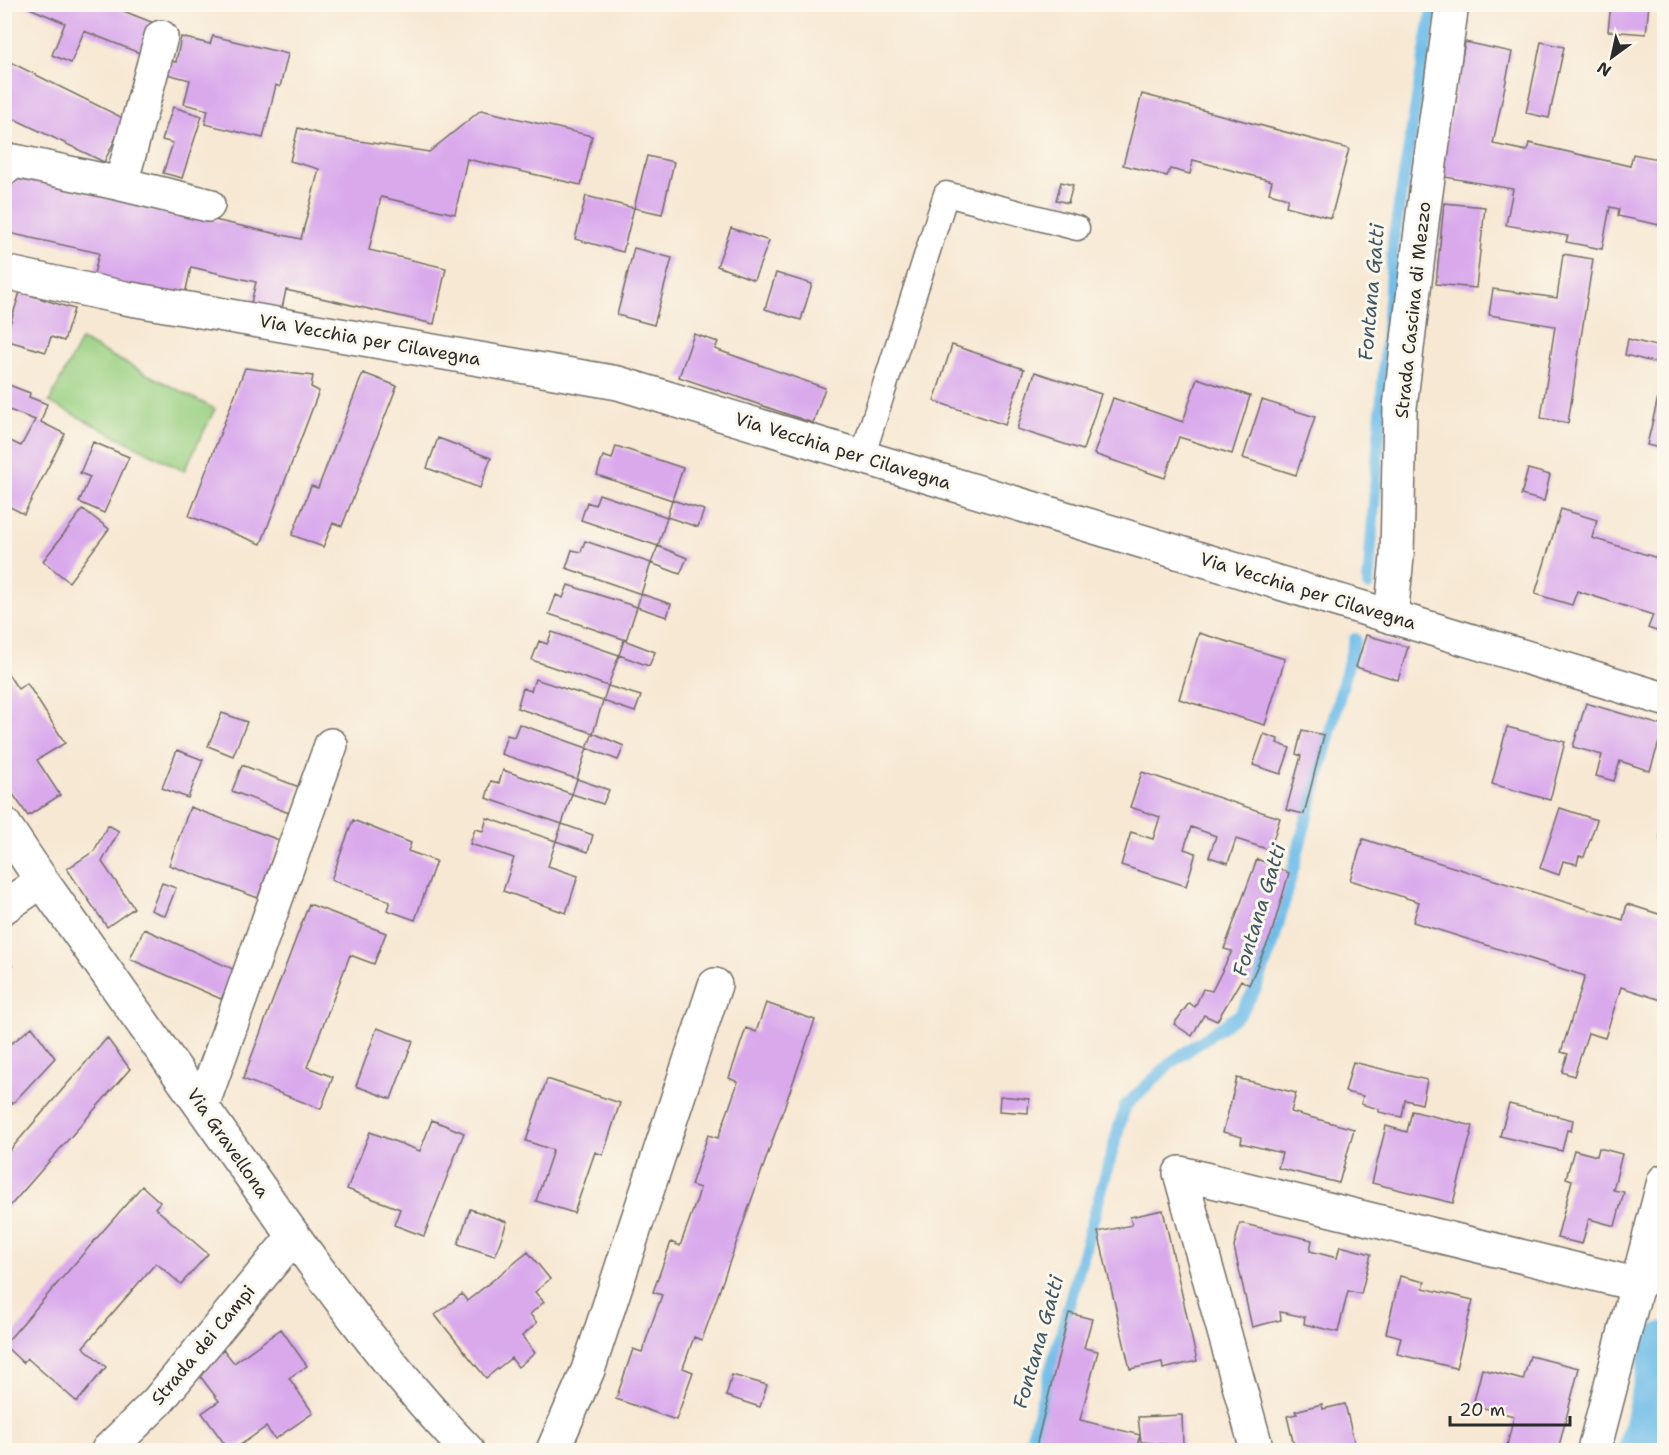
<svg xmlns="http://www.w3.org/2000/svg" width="1669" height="1455" viewBox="0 0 1669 1455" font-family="'Shantell Sans',sans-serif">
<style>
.green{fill:#9ad082;stroke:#627e56;stroke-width:1.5}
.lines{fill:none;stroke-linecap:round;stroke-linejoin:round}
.stream{stroke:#6fbde9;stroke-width:12}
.canal{stroke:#6fbde9;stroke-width:42}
.building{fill:#d9a9ec}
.service-casing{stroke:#726d66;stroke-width:27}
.minor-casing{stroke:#726d66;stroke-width:36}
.service{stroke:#fff;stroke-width:24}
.minor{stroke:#fff;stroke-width:33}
.labels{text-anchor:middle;stroke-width:6;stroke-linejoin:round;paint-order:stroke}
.street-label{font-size:18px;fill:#2b2b2b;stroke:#fbf7ec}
.water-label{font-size:20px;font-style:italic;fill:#3f5764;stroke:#fbf7ec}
</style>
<rect width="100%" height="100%" fill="#fbf7ec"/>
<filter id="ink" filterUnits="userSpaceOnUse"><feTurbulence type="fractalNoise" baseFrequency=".0167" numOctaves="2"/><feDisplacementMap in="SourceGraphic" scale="12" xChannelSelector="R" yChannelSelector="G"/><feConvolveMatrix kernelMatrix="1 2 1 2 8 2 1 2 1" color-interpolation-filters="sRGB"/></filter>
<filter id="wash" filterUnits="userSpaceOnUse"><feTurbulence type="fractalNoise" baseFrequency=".008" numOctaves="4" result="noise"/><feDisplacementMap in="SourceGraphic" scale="24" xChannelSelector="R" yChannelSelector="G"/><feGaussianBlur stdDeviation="1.35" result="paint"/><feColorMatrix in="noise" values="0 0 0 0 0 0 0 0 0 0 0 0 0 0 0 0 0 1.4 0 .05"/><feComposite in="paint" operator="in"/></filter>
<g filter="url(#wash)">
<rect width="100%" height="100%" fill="#f7e8d3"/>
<path class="green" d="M81,340l134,69 -31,62 -135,-69z"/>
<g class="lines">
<path class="stream" d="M1368,585l26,-349 39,-232
M1028,1450l97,-344 48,-45 67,-47 16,-26 17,-44 82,-305"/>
<path class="canal" d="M1639,1450l25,-107"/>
</g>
<g id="blocks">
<path class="building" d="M1611,4h38l-3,30 -38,-3z
M22,5h86l46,18 -12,31 -58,-23 -13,32 -19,-8 13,-32z
M213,36l75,18 -8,33 -4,-2 -13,53 -58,-14 3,-14 -24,-6 6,-24 -27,-7 3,-13 10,2 5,-25 29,7z
M1465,42l47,10 -19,92 34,7 2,-8 101,23 3,-12 31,6v66l-46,-10 1,-7 -9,-2 -8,42 -36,-7 2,-6 -62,-11 7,-36 -74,-13z
M1541,42l23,5 -15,71 -23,-5z
M4,59l121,60 -21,43 -100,-48z
M1142,94l207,55 -18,69 -45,-12 2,-8 -19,-5 3,-12 -79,-21 -3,14 -20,-5 -3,7 -44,-11z
M173,107l29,9 -20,62 -19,-5 10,-30 -11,-3z
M481,110l111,26 -11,49 -114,-26 -12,55 -74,-17 -12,53 77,18 -12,56 -148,-34 -6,28 -31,-7 7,-29 -65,-15 -7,32 -91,-21 6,-25 -95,-21v-24h3l7,-32 287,63 18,-70 -29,-8 8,-33 30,8 101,16z
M647,156l27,6 -12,52 -28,-6z
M1061,182l12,3 -5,18 -12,-3z
M586,196l48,12 -11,44 -48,-13z
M1444,203l41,4 -9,81 -40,-4z
M731,228l38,13 -15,39 -37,-14z
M634,248l38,10 -18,67 -37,-10z
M1563,254l30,5 -25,164 -27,-5 14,-92 -66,-11 4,-26 64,9z
M776,273l36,11 -11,36 -36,-11z
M20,292l54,17 -10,32 -13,-4 -5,15 -41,-12z
M694,334l24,8 -3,7 110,39 -12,35 -134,-46z
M1628,339l36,9v17l-39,-10z
M952,345l72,24 -19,56 -71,-24z
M245,368l68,8 -2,11 8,4 -58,153 -72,-28z
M1035,372l66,22 -18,56 -66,-21z
M1664,372v77l-17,-4z
M363,373l34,13 -55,140 -9,-3 -10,24 -31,-12 19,-49 7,2z
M1197,378l53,18 -18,58 -53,-17 -14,41 -71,-24 19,-56 70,24z
M4,383l26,10 -1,4 18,7 -6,18 24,12 -41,80 -20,-10v-28l6,-10 -6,-2v-26l17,8 14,-26 -31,-12z
M1262,400l53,17 -19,58 -53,-17z
M438,438l53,20 -11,30 -53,-20z
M93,442l36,15 -25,56 -25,-11 11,-25 -10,-4z
M616,446l67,22 -11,32 -75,-25 6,-19 9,3z
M1528,469l22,6 -6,26 -23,-6z
M599,494l68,23 -9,29 -77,-26 6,-18 8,3z
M672,500l32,10 -6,17 -31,-10z
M83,509l26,20 -40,53 -26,-21z
M1561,509l36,11 -5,18 72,22v74l-16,-6 5,-13 -76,-24 -5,14 -37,-11z
M585,541l66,22 -10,31 -75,-26 6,-18 9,2z
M658,546l29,12 -7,16 -29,-11z
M568,585l69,22 -11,33 -77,-26 7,-19 7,3z
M641,594l30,10 -4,13 -30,-10z
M552,632l67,23 -11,31 33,10 -6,16 -32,-11 5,-15 -76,-26 7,-19 8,3z
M1199,633l86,26 -20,66 -86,-26z
M1366,635l42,12 -10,33 -42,-13z
M624,640l31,12 -6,14 -30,-11z
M4,668l14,21 9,-6 38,60 -28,17 23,35 -32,21 -24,-35z
M535,679l68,22 -10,32 31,13 -6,14 -31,-12 6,-15 -76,-25 6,-20 8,3z
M1586,703l78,23 -14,45 -30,-10 -6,20 -18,-5 6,-21 -29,-8z
M222,713l25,9 -14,34 -25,-10z
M519,724l68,24 -10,31 -76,-25 6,-19 7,2z
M1507,727l58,15 -15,58 -58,-16z
M1302,730l22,5 -20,79 -18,-4 15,-54 -5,-2z
M1264,734l14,5 -1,4 13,5 -9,26 -28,-9z
M177,750l26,10 -15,38 -26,-10z
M242,765l57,22 -10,26 -57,-22z
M503,770l69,24 5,-15 32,11 -6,14 -31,-10 -10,30 -76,-26 5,-17 8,2z
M1142,772l138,46 -10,32 -34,-11 -8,24 -19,-6 7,-21 -25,-9 -7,22 12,4 -10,33 -65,-21 10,-33 22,7 7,-22 -30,-10z
M190,807l89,33 -21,58 -89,-33z
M1663,807h1v34l-4,-1z
M1560,808l37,12 -13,37 -5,-1 -2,8 -14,-3 -4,14 -19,-7z
M487,818l69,23 -8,25 30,10 -12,37 -63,-22 11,-33 -44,-14 5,-15 8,2z
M353,820l58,23 -3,8 28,10 -21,59 -28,-10 3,-9 -59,-21z
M562,824l31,11 -5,17 -32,-11z
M108,825l11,6 -17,31 32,46 -27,19 -40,-58 27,-18z
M1363,839l260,81 4,-16 35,11 2,-5v91l-43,-14 -16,51 -17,-5 -14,43 -12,-4 6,-18 -7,-2 24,-76 -172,-54 6,-20 -69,-22z
M1257,859l32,14 -18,62 -22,50 -8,-5 -24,41 -13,-6 -12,21 -18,-12 15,-21 6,4 8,-18 9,2 20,-40 -8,-2z
M162,883l14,5 -11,28 -14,-6z
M309,904l77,29 -12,31 -24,-9 -43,112 26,10 -12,32 -78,-30z
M144,929l91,41 -14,29 -91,-40z
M4,954l8,12 -8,5z
M766,1003l49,17 -113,320 -8,-3 -11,31 10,4 -17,48 -60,-21 17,-50 9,3 10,-29 10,-28 -9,-3 18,-50 9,4 17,-47 3,-11 -9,-3 17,-50 10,3 10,-27 10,-29 -9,-4 17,-50 10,4z
M32,1027l23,31 -43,46 -8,-10v-59l8,8z
M377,1028l36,13 -22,58 -35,-13z
M107,1038l23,31 -126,144v-56z
M1353,1062l74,18 -5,24 -17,-4 -3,17 -23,-5v-3l-18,-5 2,-8 -18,-4z
M1237,1078l59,15 -5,19 63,17 -15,54 -61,-15 4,-15 -41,-10 1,-6 -19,-5z
M547,1079l73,24 -17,52 -8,-3 -21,61 -38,-12 17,-51 -27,-9z
M1000,1096l29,3 -1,14 -29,-2z
M1509,1104l64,16 -2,11 -4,-1 -5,21 -62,-15z
M1412,1111l61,15 -20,77 -81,-20 14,-57 21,6z
M432,1120l32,13 -40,103 -30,-11 6,-16 -53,-20 23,-57 50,19z
M1599,1148l23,6 -9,36 11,2 -9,34 -26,-7 -7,25 -25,-6 15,-58 -6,-2 8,-28 23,6z
M142,1186l18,16 -5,6 53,46 -27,30 -25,-21 -73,84 23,20 -29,35 -50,-44 -4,5 -19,-18z
M470,1209l37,13 -12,34 -37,-12z
M1163,1210l34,151 -34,8 -1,-7 -32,7 -32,-137 34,-7 -2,-8z
M1240,1223l72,17 -2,11 27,7 3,-12 31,8 -10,40 -13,-3 -10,41 -34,-8 1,-7 -25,-5 1,8 -29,7 -18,-80z
M528,1252l22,27 -15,13 9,10 -14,12 7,9 -15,13 13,17 -17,14 -7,-9 -25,20 -51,-63 27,-21 5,7z
M1400,1276l25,6 -2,6 50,12 -17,68 -59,-14 4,-17 -15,-4z
M1069,1313l23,6 -8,29 14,3 -18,69 60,15 -4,15h-101z
M281,1329l26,37 -18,12 24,35 -38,26 -9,-12 -33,23h-4l-27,-37 17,-12 -19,-25 23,-27 11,14z
M1530,1356l49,12 -21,82h-52l8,-34 -41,-11 9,-36 41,11z
M732,1375l35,10 -7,22 -34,-11z
M1322,1404l1,5 22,-5 11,46h-61l-8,-34 10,-2 -2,-3z
M1182,1415l1,31 -42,-4 -3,-25z"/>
</g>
</g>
<g filter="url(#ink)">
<use href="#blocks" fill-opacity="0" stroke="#726d66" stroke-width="1.5"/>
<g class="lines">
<defs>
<path id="service" d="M862,457l84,-263 131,34"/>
<path id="minor" d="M4,169l11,-8 106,23 40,-147
M121,184l87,21
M4,272l121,26 493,85 1046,316
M1391,617l6,-60 3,-150 23,-193 29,-210
M4,824l38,57c67,95 134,190 202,285 69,98 140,198 223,284
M4,907l38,-26
M202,1106l129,-361
M108,1450l49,-48 137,-166
M553,1450l35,-80 127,-385
M1257,1450l-77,-277 459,112
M1594,1450l70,-269"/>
</defs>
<use href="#service" class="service-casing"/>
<use href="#minor" class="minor-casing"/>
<use href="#service" class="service"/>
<use href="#minor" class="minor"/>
</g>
</g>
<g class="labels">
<g class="street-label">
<text transform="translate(1413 310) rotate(-84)" y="6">Strada Cascina di Mezzo</text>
<text transform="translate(370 340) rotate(10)" y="6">Via Vecchia per Cilavegna</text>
<text transform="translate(843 451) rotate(17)" y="6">Via Vecchia per Cilavegna</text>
<text transform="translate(1308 591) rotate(17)" y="6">Via Vecchia per Cilavegna</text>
<text transform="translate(228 1143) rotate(55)" y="6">Via Gravellona</text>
<text transform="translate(203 1345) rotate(-50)" y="6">Strada dei Campi</text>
</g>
<g class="water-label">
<text transform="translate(1371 292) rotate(-85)" y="7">Fontana Gatti</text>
<text transform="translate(1259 910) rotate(-73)" y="7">Fontana Gatti</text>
<text transform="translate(1038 1342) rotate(-74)" y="7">Fontana Gatti</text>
</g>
</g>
<rect width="1669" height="1455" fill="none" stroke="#fbf7ec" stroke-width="24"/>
<g transform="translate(1612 57) rotate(213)" stroke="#fbf7ec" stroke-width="4.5" paint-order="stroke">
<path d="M0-4.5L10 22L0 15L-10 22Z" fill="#2b2b2b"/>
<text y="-9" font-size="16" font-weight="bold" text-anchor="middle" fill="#2b2b2b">N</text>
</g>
<path d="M1450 1416v9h120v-9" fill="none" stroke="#2b2b2b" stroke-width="3"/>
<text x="1459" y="1416" font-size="18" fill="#2b2b2b" stroke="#fbf7ec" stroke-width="4.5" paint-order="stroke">20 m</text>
</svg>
